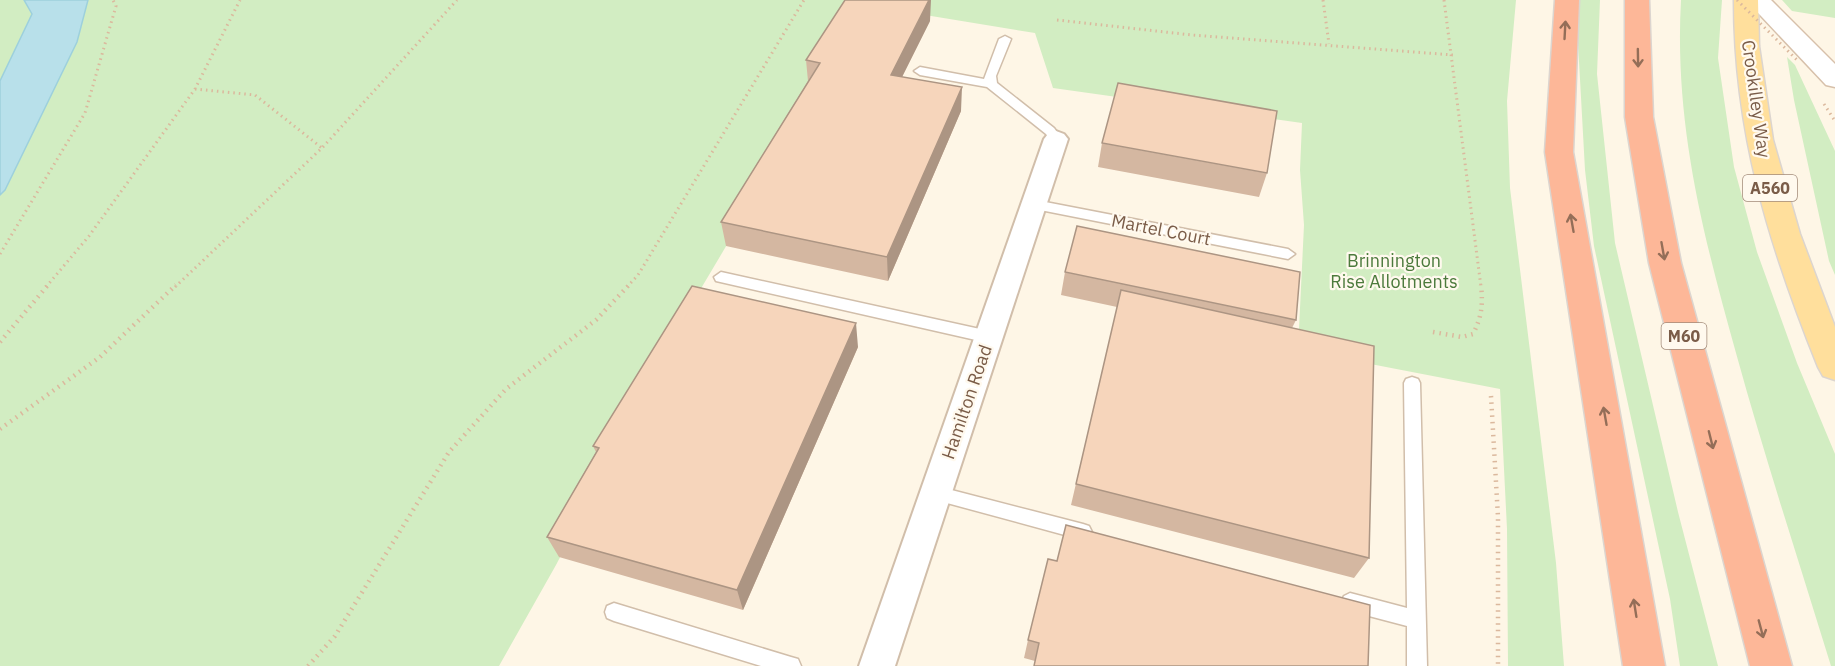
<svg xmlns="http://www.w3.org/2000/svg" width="1835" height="666" viewBox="0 0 1835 666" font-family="'IBM Plex Sans',sans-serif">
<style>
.green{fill:#d2edc2}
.water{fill:#b8e0ea;stroke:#9dd0dc;stroke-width:1.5}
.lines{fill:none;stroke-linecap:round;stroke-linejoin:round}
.lane-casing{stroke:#d1beaa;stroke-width:3}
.street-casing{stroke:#d1beaa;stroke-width:4}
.secondary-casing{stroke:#d7c0aa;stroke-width:3}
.primary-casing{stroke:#dcd5cf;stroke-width:3}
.highway-casing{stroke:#dcd5cf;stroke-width:3}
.path-far1{stroke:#dbb89d;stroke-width:3;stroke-dasharray:1.5 4;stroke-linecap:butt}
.path{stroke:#dbb89d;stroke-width:4.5;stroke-dasharray:1.5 5;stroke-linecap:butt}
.lane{fill:#fff;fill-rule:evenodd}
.street{fill:#fff;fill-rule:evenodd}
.secondary{fill:#fff;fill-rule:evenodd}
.primary{fill:#ffdf9c;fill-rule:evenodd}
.highway{fill:#fdb798;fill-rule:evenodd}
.path-bridge{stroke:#dbb89d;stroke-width:3;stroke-dasharray:1.5 4;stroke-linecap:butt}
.wall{fill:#d4b7a1}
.shaded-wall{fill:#ac9583}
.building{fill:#f6d5bb;stroke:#ac9583;stroke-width:1.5}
.oneway{stroke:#946e58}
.labels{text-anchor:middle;stroke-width:4.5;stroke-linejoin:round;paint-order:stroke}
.shield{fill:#fff9ee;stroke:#a28b7a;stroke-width:1.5}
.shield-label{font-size:16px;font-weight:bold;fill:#7a5c48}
.street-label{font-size:18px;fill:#7a5c48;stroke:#fff9ee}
.park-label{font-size:18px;fill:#4c7a3c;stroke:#fff9ee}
</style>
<rect width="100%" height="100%" fill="#fef6e6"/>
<path class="green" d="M0,0h24l8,14 -32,67z
M88,0h1428l-9,101 3,87 46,375 8,103h-56l-1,-137 -7,-140 -202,-39 6,-125 -4,-55 2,-47 -249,-35 -18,-55 -189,-31 10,6 -131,240 -35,59 -134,258 -57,101h-499v-471l5,-5 72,-148z
M1579,0h21l-3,74 18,169 63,269 40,154h-38l-10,-67 -76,-353 -9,-76 -7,-127z
M1681,0h41l-4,58 16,109 23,85 40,111 38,91v212h-4c-32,-104 -66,-208 -95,-313 -33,-118 -62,-230 -55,-353z
M1782,0h53v18l-43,-7z
M1787,57l8,8 40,86v124l-6,-14 -35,-161z"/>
<path class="water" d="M24,0h64l-11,42 -72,148 -5,5v-114l32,-67z"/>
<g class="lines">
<defs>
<path id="lane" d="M1005,36l6,3 -15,37 1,7 57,45 8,11 -2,3h-8l-6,-8 -59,-47 -67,-12 -6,-4 6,-4 64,12 15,-40z
M1035,200l253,49 7,5 -7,5 -258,-51 -2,-3 2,-3z
M721,272l268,59 5,2 3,4 -3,4 -5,2 -273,-62 -2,-4z
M1412,377l6,2 2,4 7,283h-20v-40l-57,-15 -6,-3 -3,-6 3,-6 6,-3 57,15 -3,-225 2,-4z
M936,486l147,38 6,2 3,6 -3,6 -6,2 -147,-40 -6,-2 -2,-5 2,-5z
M614,603l177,54 7,2 3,7h-40l-147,-45 -7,-3 -2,-6 2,-6z"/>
<path id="street" d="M1056,131l8,3 4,5 -173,527h-36l185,-527 4,-5z"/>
<path id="secondary" d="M1746,0h25l64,64v23l-9,-2z"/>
<path id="primary" d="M1734,0h24l1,46 14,94 27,94 35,93v53l-12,-4 -5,-9c-49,-122 -84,-234 -84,-367z"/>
<path id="highway" d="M1555,0h24l-6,152 92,514h-42l-78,-514z
M1625,0h24l4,117 28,146 111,403h-42l-101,-403 -24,-146z"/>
</defs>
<use href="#lane" class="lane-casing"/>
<use href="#street" class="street-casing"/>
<use href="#secondary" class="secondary-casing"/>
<use href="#primary" class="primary-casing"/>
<use href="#highway" class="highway-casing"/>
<path class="path-far1" d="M1323,0l6,44
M1444,0l37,287
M1057,20l135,15 261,20
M195,89l60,6 67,53
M1824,104l11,17
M0,254l85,-141 31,-107 -3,-6
M46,287l43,-51 106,-147 45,-89
M175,287l147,-139 135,-148
M627,287l11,-12 166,-275"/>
<path class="path" d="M1433,332l29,5 11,-3c9,-18 10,-29 8,-49
M0,342l48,-57
M1491,396l7,121v149
M0,429l100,-72 76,-72
M308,666l27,-30 114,-184 57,-63 90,-69 33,-35"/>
<use href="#lane" class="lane"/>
<use href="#street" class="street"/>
<use href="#secondary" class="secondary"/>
<use href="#primary" class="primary"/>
<use href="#highway" class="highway"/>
<path class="path-bridge" d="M1737,0l62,62"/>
</g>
<path class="wall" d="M930,21l-28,56 59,34 -73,170 -162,-35 -5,-24 87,-141 -2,-21z
M1102,143l165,30 -8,24 -161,-30z
M1065,272l231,48 -4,8 77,230 -15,20 -283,-73 46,-198 -56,-12z
M858,347l-115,263 -184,-53 -12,-20 49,-85 -3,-6z
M1057,561l-22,100 -11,-3 4,-18z"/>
<path class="shaded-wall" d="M929,0h2l-1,21 -39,78v-24z
M962,87l-1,24 -73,170 -1,-24z
M856,323l2,24 -115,263 -6,-20z"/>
<path class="building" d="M845,0h84l-38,75 71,12 -75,170 -166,-35 99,-159 -14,-3z
M1118,83l159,28 -10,62 -165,-30z
M1077,226l223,46 -4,48 -231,-48z
M692,286l164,37 -119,267 -190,-53 52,-89 -6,-2z
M1121,290l253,56 -5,212 -293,-74z
M1066,525l304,80 -2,61h-334l5,-23 -11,-3 20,-81 9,2z"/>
<defs><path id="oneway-shaft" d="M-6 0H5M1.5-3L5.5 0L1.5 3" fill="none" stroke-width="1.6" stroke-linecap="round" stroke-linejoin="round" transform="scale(1.5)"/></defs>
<g class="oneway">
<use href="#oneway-shaft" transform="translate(1565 30) rotate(-87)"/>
<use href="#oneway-shaft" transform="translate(1638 58) rotate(89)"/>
<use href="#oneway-shaft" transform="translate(1572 223) rotate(-100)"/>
<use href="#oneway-shaft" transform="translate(1663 251) rotate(80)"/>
<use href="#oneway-shaft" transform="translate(1605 416) rotate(-100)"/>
<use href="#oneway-shaft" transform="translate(1711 440) rotate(76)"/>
<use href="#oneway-shaft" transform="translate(1635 608) rotate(-99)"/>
<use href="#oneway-shaft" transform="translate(1761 629) rotate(75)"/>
</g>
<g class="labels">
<g class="shield">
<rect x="1743" y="175" width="54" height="26" rx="4.5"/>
<rect x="1661.5" y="323" width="45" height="26" rx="4.5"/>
</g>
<g class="shield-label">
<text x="1770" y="194">A560</text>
<text x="1684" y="342">M60</text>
</g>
<g class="street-label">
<text transform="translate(1756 99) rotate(82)" y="6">Crookilley Way</text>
<text transform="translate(1161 230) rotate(11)" y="6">Martel Court</text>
<text transform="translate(967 402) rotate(-71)" y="6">Hamilton Road</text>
</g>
<g class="park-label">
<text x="1394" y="267">Brinnington<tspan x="1394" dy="21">Rise Allotments</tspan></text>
</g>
</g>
</svg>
